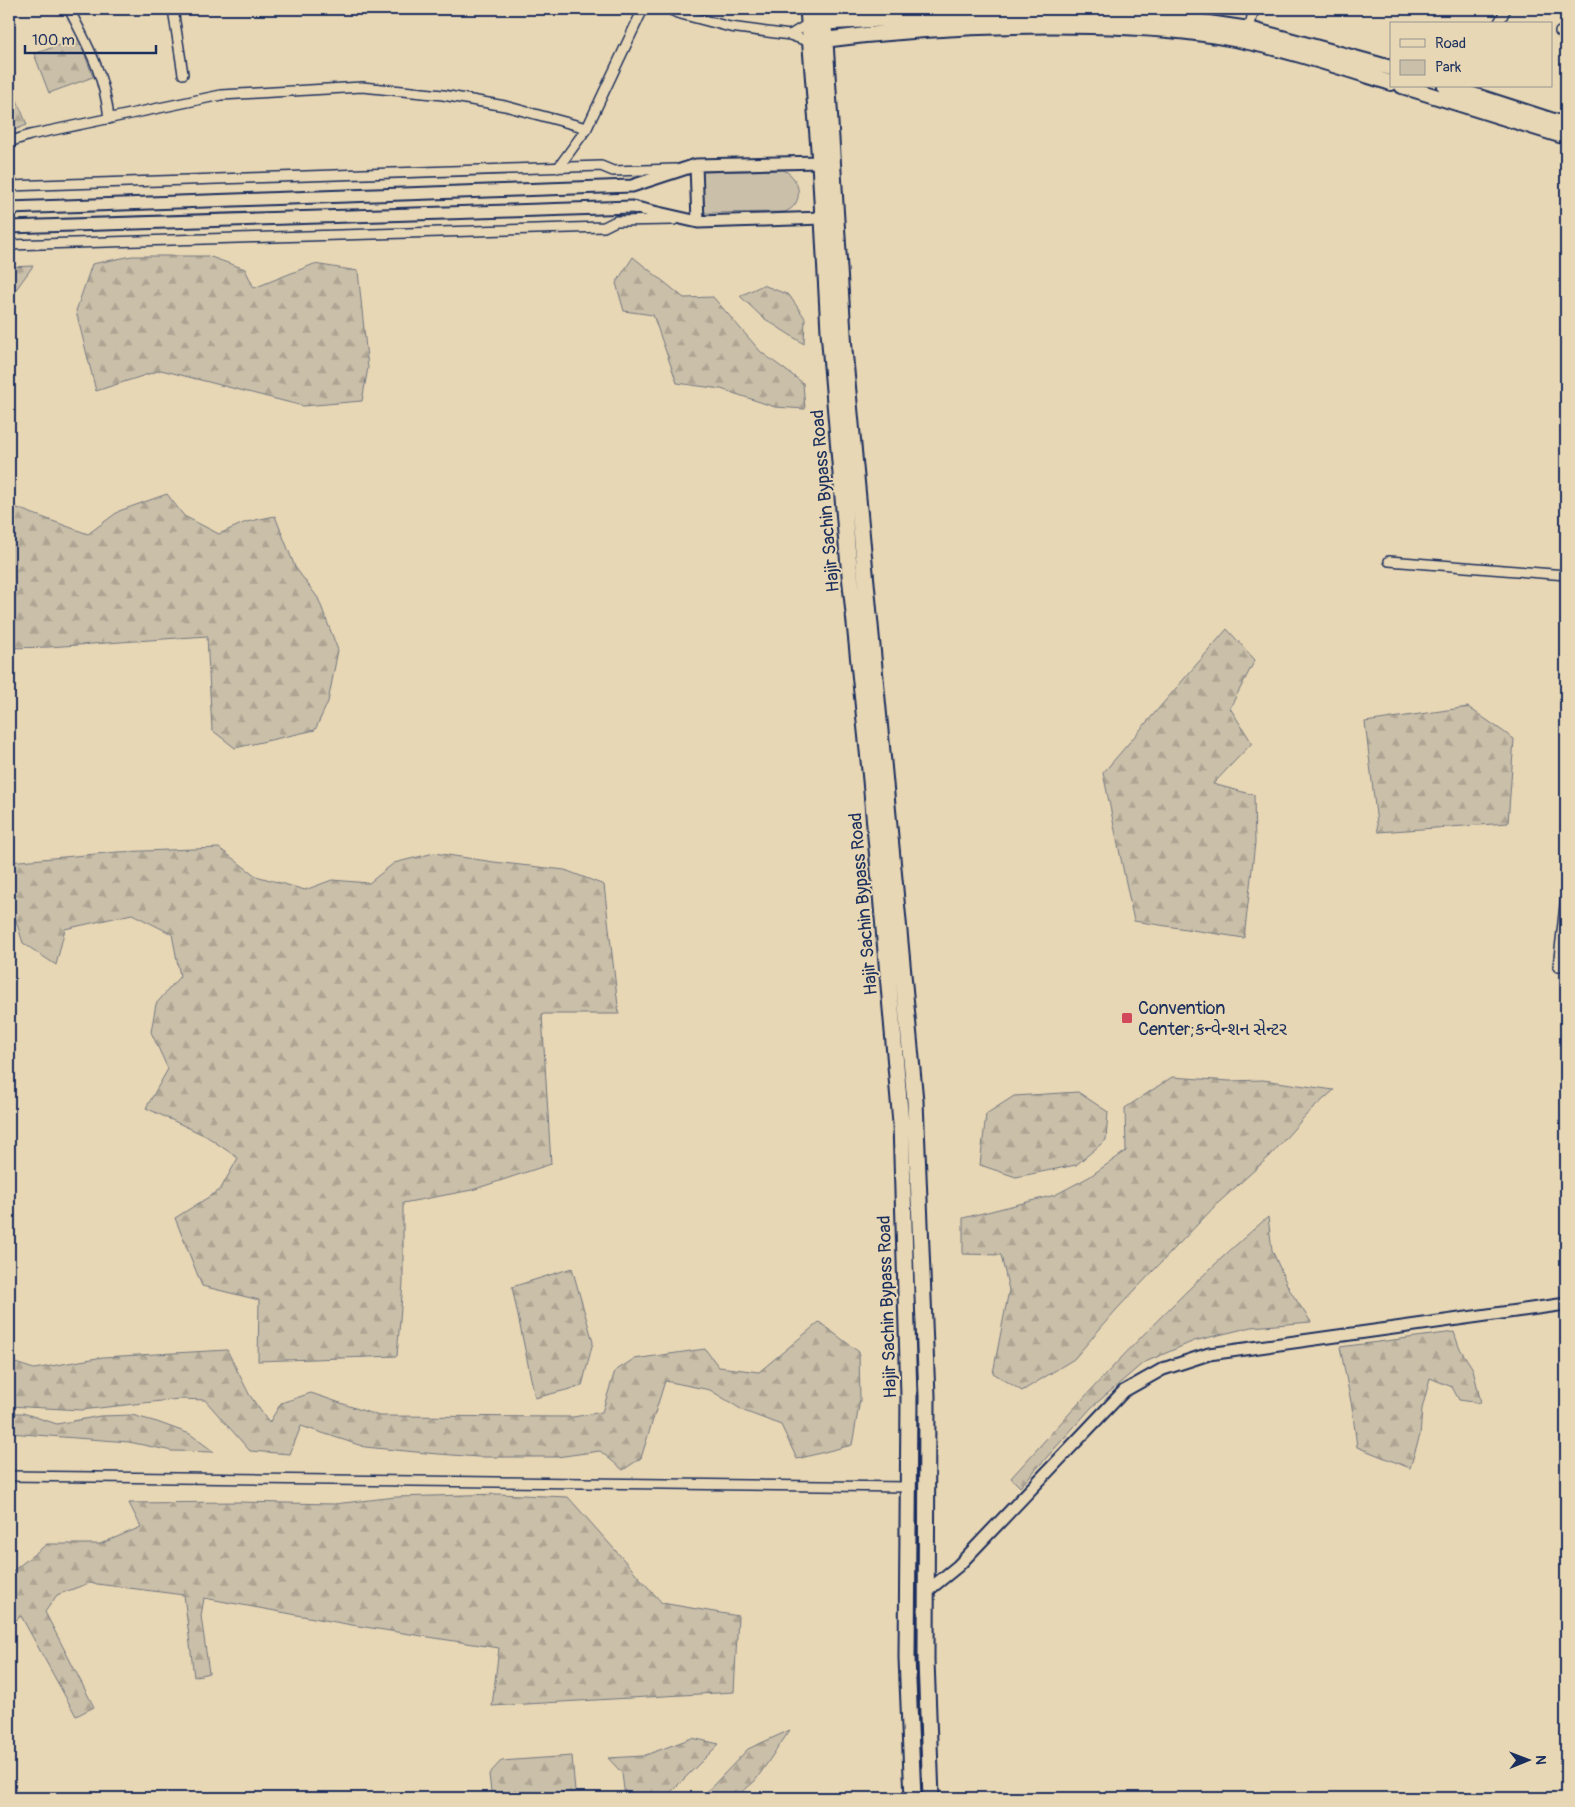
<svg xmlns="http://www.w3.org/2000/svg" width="1575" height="1807" viewBox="0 0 1575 1807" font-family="Pangolin,'Noto Sans Gujarati',sans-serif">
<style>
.forest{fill:url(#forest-firs);stroke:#727783}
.park{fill:#cabfa8;stroke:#727783}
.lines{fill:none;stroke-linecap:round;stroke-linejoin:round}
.minor-casing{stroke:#1b2f5e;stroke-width:12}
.tertiary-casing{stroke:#1b2f5e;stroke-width:15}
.secondary-casing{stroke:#1b2f5e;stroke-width:18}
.trunk-casing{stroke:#1b2f5e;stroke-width:19}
.minor{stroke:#e8d7b4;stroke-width:9}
.tertiary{stroke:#e8d7b4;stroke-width:11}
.secondary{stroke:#e8d7b4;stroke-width:14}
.trunk{stroke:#e8d7b4;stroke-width:15}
.poi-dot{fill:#d1495b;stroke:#e8d7b4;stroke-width:2}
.labels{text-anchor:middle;stroke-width:4;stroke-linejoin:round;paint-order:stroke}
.street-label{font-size:18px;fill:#1b2f5e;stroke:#e8d7b4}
.poi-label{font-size:18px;fill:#1b2f5e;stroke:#e8d7b4;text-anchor:start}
</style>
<defs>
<pattern id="forest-firs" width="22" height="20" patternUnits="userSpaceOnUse" patternTransform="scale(1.25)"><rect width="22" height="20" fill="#cabfa8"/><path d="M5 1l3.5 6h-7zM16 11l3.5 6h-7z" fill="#ada493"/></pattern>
</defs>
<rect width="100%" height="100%" fill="#e8d7b4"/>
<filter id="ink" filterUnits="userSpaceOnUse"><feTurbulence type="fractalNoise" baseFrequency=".02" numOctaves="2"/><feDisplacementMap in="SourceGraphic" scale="10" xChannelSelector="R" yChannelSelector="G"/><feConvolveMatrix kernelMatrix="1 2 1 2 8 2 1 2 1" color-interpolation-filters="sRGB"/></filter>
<g filter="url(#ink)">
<path class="forest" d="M79,38l14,39 -44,16 -15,-39z
M9,80l18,45 -18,7z
M132,256h76l37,13 9,19 60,-24 44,7 10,97 -6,33 -59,5 -142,-36 -65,21 -20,-80 16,-47z
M633,257l51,41 29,-1 48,55 42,31 2,26 -30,-2 -54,-18 -44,-6 -24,-68 -29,-4 -8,-28z
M33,266l-24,33v-32z
M763,285l26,10 16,23 -1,26 -42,-27 -22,-21z
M167,494l17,22 35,18 27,-12 29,-6 20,51 23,31 20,52 -10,52 -13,28 -80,18 -23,-18 -5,-94 -158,11 -40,1v-143l79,29 31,-23z
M1227,629l28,31 -25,48 22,35 -39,41 41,11 1,48 -11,95 -110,-17 -31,-148z
M1468,707l46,32 -6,84 -130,9 -13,-110z
M219,848l37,28 49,14 27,-10 37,3 25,-20 40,-10 60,9 71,8 39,15 15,129h-77l9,150 -79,26 -69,13v80l-6,73 -139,5 1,-61 -57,-14 -27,-68 45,-28 18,-32 -32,-22 -60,-28 22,-39 -17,-37 5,-28 24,-28 -8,-42 -40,-20 -67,15 -9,36 -33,-22 -11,-35 -3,-46 109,-10z
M1172,1077l58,4 33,-1 71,10 -27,24 -37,42 -53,48 -101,106 -42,49 -52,32 -29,-18 16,-83 -8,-35 -38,-1v-36l92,-23 34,-18 37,-26 -1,-43z
M1078,1092l30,20 -2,28 -30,25 -60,12 -36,-12 6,-51 28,-18z
M1268,1217l4,33 17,39 22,33 -59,5 -58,14 -51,22 -51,44 -72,80 -9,-9c82,-91 164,-182 257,-261z
M572,1268l21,74 -11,44 -47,12 -23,-111z
M819,1322l40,30 1,48 -8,45 -55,14 -16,-34 -37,-14 -34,-21 -45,-9 -24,77 -18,12 -23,-19 -43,6h-79l-52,-4 -61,-6 -64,-21 -11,28 -40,-3 -45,-51 -26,-1 -98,11 -72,-4v-45l25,8 69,-12 124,-7 22,44 20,29 12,-20 30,-10 68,23 194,1 29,-5 13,-41 19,-12 71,-10 14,18 40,5z
M1454,1332l5,15 14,22 8,34 -22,-3 -7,-13 -22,-9 -8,31 -2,26 -10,33 -53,-21 -5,-40 -12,-60z
M9,1413h14l34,11 43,-8 32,-1 25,7 33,12 24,18 -42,-1 -43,-9 -120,-9z
M499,1494l69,3 94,106 76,13 -4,76 -242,14 7,-58 -147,-23 -148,-27 -3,18 8,57 -15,4 -10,-82 -95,-12 -32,12 -12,17 49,95 -18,9 -55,-100 -12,10v-52l38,-30h53l41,-17 -12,-24 109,-1 96,2 62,-7z
M790,1730l-35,51 -20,17h-34l47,-49z
M692,1738l27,6 -54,54h-40l-3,-25 -14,-15 35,-2z
M572,1756l3,36h-84l-2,-18 12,-13z"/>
<path class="park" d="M784,170c17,9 21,34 1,42l-81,1 -1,-41z"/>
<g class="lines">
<defs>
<path id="minor" d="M69,9c19,37 36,67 40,110
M173,9l10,65
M669,9l8,4 53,14 60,8
M808,24l-18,11 20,7
M1498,24l8,-15
M1249,29l5,-20
M1560,32l6,1
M587,128l56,-119
M9,142l21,-7 191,-40 141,-8 81,8 62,11 82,22 -29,40
M9,186l592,-20 12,5 62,-2
M9,245l595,-18 12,-6 58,-1
M1389,561l177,14
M1558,967l8,-71
M9,1476l899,11"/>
<path id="tertiary" d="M696,165l2,57
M9,208l623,-22 64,-21 124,-3
M9,227l623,-20 66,15 125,-4
M926,1592l32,-26 166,-175 39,-22 46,-15 357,-50"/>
<path id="secondary" d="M814,23l155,-8h172l40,4 68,10 142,39
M815,41c91,-12 184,-17 276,-15 48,1 96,4 143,13 53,10 106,28 157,44
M1402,86l164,51
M1445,86l121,39"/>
<path id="trunk" d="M808,9l12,153 9,169 18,214 24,235 30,343 8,273 -2,262 6,140
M823,9l21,341 71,751 12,295 -1,264 5,138"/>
</defs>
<use href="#minor" class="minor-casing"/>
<use href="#tertiary" class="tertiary-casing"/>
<use href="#secondary" class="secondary-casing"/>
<use href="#trunk" class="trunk-casing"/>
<use href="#minor" class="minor"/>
<use href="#tertiary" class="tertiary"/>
<use href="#secondary" class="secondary"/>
<use href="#trunk" class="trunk"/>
</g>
</g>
<rect class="poi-dot" x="1121" y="1012" width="12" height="12" rx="2.5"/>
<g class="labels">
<g class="street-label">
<text transform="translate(825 501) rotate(-95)" y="6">Hajir Sachin Bypass Road</text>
<text transform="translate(863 904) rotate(-95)" y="6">Hajir Sachin Bypass Road</text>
<text transform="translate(887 1307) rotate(-92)" y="6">Hajir Sachin Bypass Road</text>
</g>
<g class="poi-label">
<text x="1138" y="1014">Convention<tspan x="1138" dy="21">Center;કન્વેન્શન સેન્ટર</tspan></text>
</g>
</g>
<rect width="1575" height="1807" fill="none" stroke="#e8d7b4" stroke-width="30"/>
<rect x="15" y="15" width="1545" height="1777" fill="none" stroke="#1b2f5e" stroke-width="2" filter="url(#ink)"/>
<rect x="1390" y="22" width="162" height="65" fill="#e8d7b4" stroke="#969492"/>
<rect x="1400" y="39" width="25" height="8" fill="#e8d7b4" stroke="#969492"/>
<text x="1435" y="48" font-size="15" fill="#1b2f5e">Road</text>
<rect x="1400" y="60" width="25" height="15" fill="#cabfa8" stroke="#969492"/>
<text x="1435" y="72" font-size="15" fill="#1b2f5e">Park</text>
<g transform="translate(1528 1760) rotate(89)" stroke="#e8d7b4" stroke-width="4" paint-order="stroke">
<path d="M0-4L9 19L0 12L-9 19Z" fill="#1b2f5e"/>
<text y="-8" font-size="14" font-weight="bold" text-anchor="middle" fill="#1b2f5e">N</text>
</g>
<path d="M25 45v8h131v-8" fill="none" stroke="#1b2f5e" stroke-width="2.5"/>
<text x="32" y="45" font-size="15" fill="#1b2f5e" stroke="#e8d7b4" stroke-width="4" paint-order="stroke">100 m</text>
</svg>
